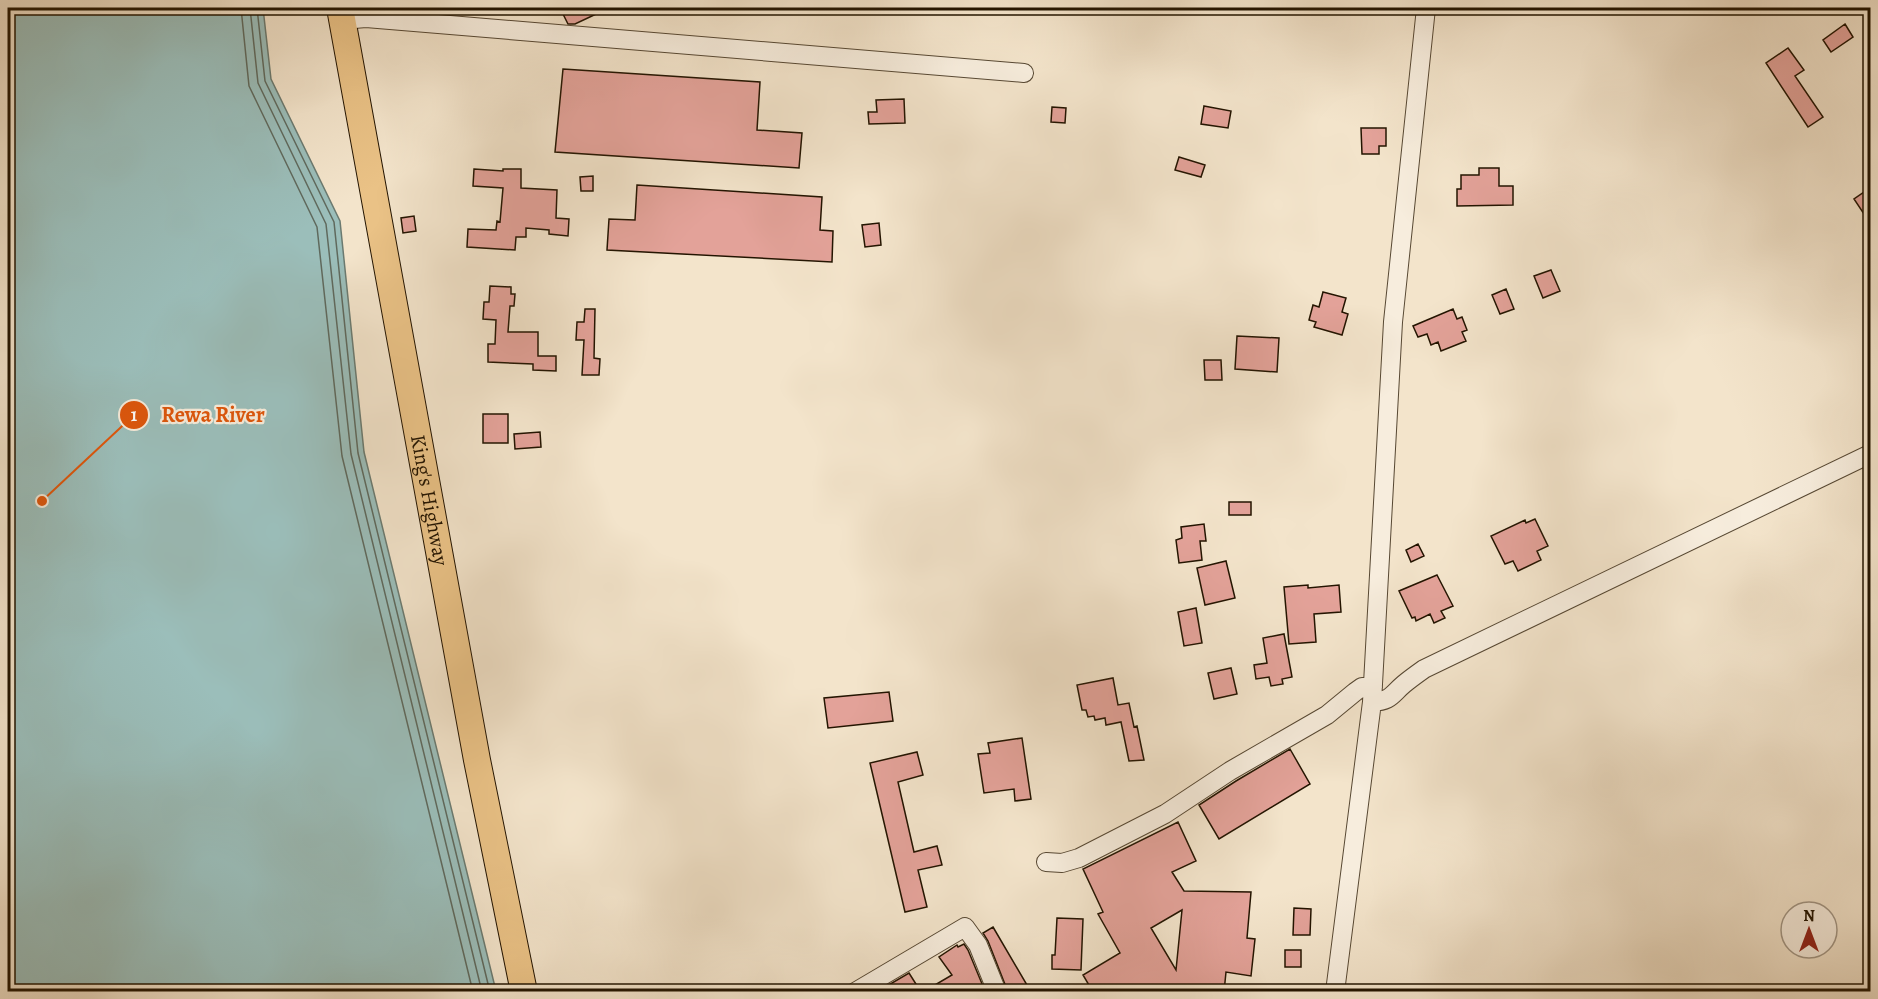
<svg xmlns="http://www.w3.org/2000/svg" width="1878" height="999" viewBox="0 0 1878 999" font-family="Alegreya,serif">
<style>
.water{fill:#9bbeba;stroke:#6b7a70;stroke-width:1.5}
.lines{fill:none;stroke-linecap:round;stroke-linejoin:round}
.shore{stroke:#5f695d;stroke-width:1.5}
.building{fill:#e3a299;stroke:#231400;stroke-width:1.5;fill-rule:evenodd}
.minor-casing{stroke:#574833;stroke-width:20}
.highway-casing{stroke:#231400;stroke-width:28}
.minor{stroke:#f7eddd;stroke-width:18}
.highway{stroke:#eac286;stroke-width:26}
.labels{text-anchor:middle;stroke-width:4.5;stroke-linejoin:round;paint-order:stroke}
.street-label{font-size:21px;fill:#231400;stroke:#f7eddd}
.leader{fill:none;stroke:#de560b;stroke-width:2}
.callout-dot{fill:#de560b;stroke:#f7eddd;stroke-width:2}
.mark-label{font-size:18px;text-anchor:middle;font-weight:bold;fill:#fff}
.callout-label{font-size:22px;text-anchor:middle;font-weight:bold;fill:#de560b;stroke:#f7eddd;stroke-width:4.5;stroke-linejoin:round;paint-order:stroke}
</style>
<rect width="100%" height="100%" fill="#f3e4cb"/>
<filter id="stains"><feTurbulence type="fractalNoise" baseFrequency=".00333" numOctaves="4"/><feColorMatrix values="0 0 0 0 .2 0 0 0 0 .09 0 0 0 0 .02 0 0 0 .5 -.17"/></filter>
<radialGradient id="worn" r=".72"><stop offset=".6" stop-color="#630" stop-opacity="0"/><stop offset="1" stop-color="#630" stop-opacity=".3"/></radialGradient>
<path class="water" d="M8,8h255l8,71 69,142 24,231 132,539h-488z"/>
<g class="lines">
<path class="shore" d="M241,8l8,78 68,141 25,229 131,536
M250,8l8,75 68,141 25,230 131,538
M257,8l8,73 69,141 24,231 132,539"/>
</g>
<path class="building" d="M560,8h49l-34,16h-7z
M1845,24l8,13 -22,15 -8,-12z
M1788,48l16,22 -9,6 28,41 -15,10 -42,-64z
M563,69l197,13 -3,48 45,3 -3,35 -244,-16z
M904,99l1,24 -36,1 -1,-12h9l-1,-12z
M1204,106l27,5 -3,17 -27,-4z
M1052,107l14,1 -1,15 -14,-1z
M1361,128h25v18h-7v8h-17z
M1179,157l26,8 -4,12 -26,-7z
M1479,168h20v18h14v19l-56,1v-17h4v-14h18z
M474,169l29,2v-2h18v19l36,2 -1,28 13,1 -1,17 -19,-2v-4l-23,-2v9h-10l-1,13 -48,-3 1,-18 28,1 1,-9 3,1 3,-34 -30,-2z
M593,176v15h-12l-1,-14z
M637,185l185,12 -2,33 13,1 -1,31 -225,-12 2,-31 26,1z
M1870,188v35l-16,-24z
M414,216l2,15 -13,2 -2,-15z
M879,223l2,22 -16,2 -3,-22z
M1551,270l9,21 -17,7 -9,-22z
M490,286l21,1v7h4l-1,12h-4l-2,26h30v24h18v15l-23,-1v-6l-45,-2v-18h7l1,-24 -13,-1 1,-17h5z
M1506,289l8,20 -14,5 -8,-19z
M1323,292l23,6 -4,14 6,2 -6,21 -28,-8 2,-5 -7,-2 4,-15 6,2z
M585,309h10l-1,49 6,1 -1,16h-17l2,-35h-8l1,-18h7z
M1453,309l4,10 5,-2 5,13 -5,2 4,9 -25,10 -3,-9 -7,3 -4,-11 -9,3 -5,-11z
M1237,336l42,2 -2,34 -42,-3z
M1204,360h17l1,20h-17z
M483,414h25v29h-25z
M540,432l1,15 -26,2 -1,-15z
M1229,502h22v13h-22z
M1535,519l13,27 -11,5 4,9 -23,11 -5,-10 -8,3 -14,-28 34,-16 1,3z
M1204,524l2,17h-6l2,19 -23,3 -3,-23 6,-2 -1,-11z
M1418,544l6,12 -13,6 -5,-12z
M1226,561l9,37 -30,7 -8,-37z
M1437,575l16,31 -12,5 4,7 -11,5 -4,-9 -14,7 -1,-4 -3,1 -13,-27z
M1308,585v3l31,-3 2,27 -27,2 2,28 -27,2 -5,-57z
M1196,608l6,35 -18,3 -6,-34z
M1284,634l8,43 -10,2 1,5 -12,2 -2,-9 -13,2 -2,-14 13,-2 -4,-25z
M1231,668l6,26 -23,5 -6,-26z
M1113,678l5,27 11,-2 5,24 3,-1 7,34 -15,1 -8,-39 -15,3 -1,-7 -10,2 -1,-4 -6,1 -2,-7h-4l-5,-25z
M889,692l4,29 -65,7 -4,-30z
M1022,738l9,61 -16,2 -1,-12 -30,4 -6,-39 12,-1 -2,-10z
M1290,749l20,35 -91,55 -20,-34 37,-24z
M917,752l6,23 -25,7 16,70 23,-6 5,19 -24,5 9,37 -22,5 -35,-149z
M1178,822l18,39 -24,11 12,19 67,1 -4,46 8,1 -4,37 -25,-4 -2,20h-131l-10,-17 37,-22 -22,-39 5,-2 -20,-43zM1182,910l-6,60 -25,-42z
M1294,908l17,1 -1,26h-17z
M1057,918l26,1 -2,51 -29,-1v-14h3z
M993,927l34,58 -12,7h-7l-20,-51 -5,-8z
M964,944l4,6 17,41 -62,1 29,-17 -13,-18 18,-12 1,2z
M1285,950h16v17h-16z
M909,973l12,19h-40l-1,-2z"/>
<g class="lines">
<defs>
<path id="minor" d="M342,20l24,-2 658,55
M1372,702l21,-380 33,-314
M1046,862l16,1 17,-5 86,-44 65,-43 97,-56 28,-23 7,-5h11
M855,992l110,-65 13,18 19,47
M1335,992l37,-290c19,-1 19,-7 32,-18 6,-5 13,-10 20,-15l446,-215"/>
<g id="highway">
<path id="s1" d="M340,8l137,752 47,232"/>
</g>
</defs>
<use href="#minor" class="minor-casing"/>
<use href="#highway" class="highway-casing"/>
<use href="#minor" class="minor"/>
<use href="#highway" class="highway"/>
</g>
<g class="labels">
<g class="street-label">
<text dy="7" stroke="none"><textPath href="#s1" startOffset="500">King's Highway</textPath></text>
</g>
</g>
<path class="leader" d="M42 501L134 415"/>
<g class="callout-dot">
<circle cx="42" cy="501" r="6"/>
<circle cx="134" cy="415" r="15"/>
</g>
<g class="mark-label">
<text x="134" y="421">1</text>
</g>
<g class="callout-label">
<text x="213" y="422">Rewa River</text>
</g>
<rect width="1878" height="999" fill="none" stroke="#f3e4cb" stroke-width="30"/>
<rect x="9" y="9" width="1860" height="981" fill="none" stroke="#231400" stroke-width="3"/>
<rect x="15" y="15" width="1848" height="969" fill="none" stroke="#231400" stroke-width="1.5"/>
<g transform="translate(1809 930)"><circle r="28" fill="#f7eddd" stroke="#a29685" stroke-width="1.5"/>
<path d="M0-4.5L10 22L0 15L-10 22Z" fill="#8f2418"/>
<text y="-9" font-size="16" font-weight="bold" text-anchor="middle" fill="#231400">N</text>
</g>
<rect width="100%" height="100%" filter="url(#stains)"/>
<rect width="100%" height="100%" fill="url(#worn)"/>
</svg>
